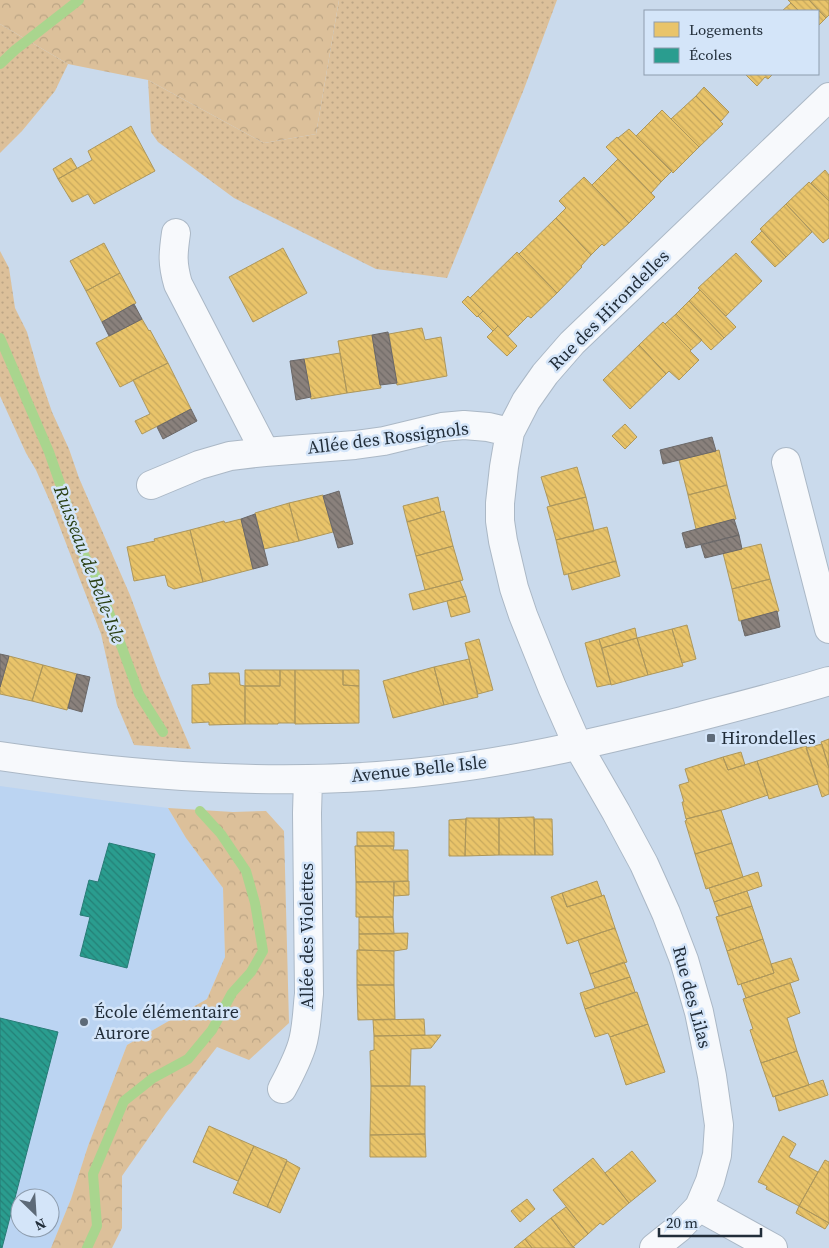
<svg xmlns="http://www.w3.org/2000/svg" width="829" height="1248" viewBox="0 0 829 1248" font-family="'Source Serif 4',serif">
<style>
.built{fill:#bbd4f2;fill-rule:evenodd}
.grass{fill:url(#grass-dots)}
.forest{fill:url(#forest-crowns)}
.homes{fill:url(#homes-back-hatch);stroke:#ad975c}
.schools{fill:url(#schools-back-hatch);stroke:#287c76}
.industry{fill:url(#industry-back-hatch);stroke:#6b6868}
.lines{fill:none;stroke-linecap:round;stroke-linejoin:round}
.stream{stroke:#a9d58e;stroke-width:10}
.minor-casing{stroke:#abb8c6;stroke-width:30}
.minor{stroke:#f7f9fc;stroke-width:28}
.poi-dot{fill:#5d6a78;stroke:#d4e5f9;stroke-width:2}
.labels{text-anchor:middle;stroke-width:5;stroke-linejoin:round;paint-order:stroke}
.street-label{font-size:18px;fill:#222e3a;stroke:#d4e5f9}
.poi-label{font-size:18px;fill:#222e3a;stroke:#d4e5f9;text-anchor:start}
.water-label{font-size:19px;font-style:italic;fill:#2b4115;stroke:#d4e5f9}
</style>
<defs>
<pattern id="grass-dots" width="8" height="8" patternUnits="userSpaceOnUse" patternTransform="scale(1.25)"><rect width="8" height="8" fill="#dcc09a"/><path d="M2 2h.1M6 6h.1" fill="none" stroke="#bca585" stroke-width="1.8" stroke-linecap="round"/></pattern>
<pattern id="forest-crowns" width="20" height="18" patternUnits="userSpaceOnUse" patternTransform="scale(1.25)"><rect width="20" height="18" fill="#dcc09a"/><path d="M2 6a3 3 0 1 1 6 0M12 15a3 3 0 1 1 6 0" fill="none" stroke="#bca585"/></pattern>
<pattern id="homes-back-hatch" width="6" height="6" patternUnits="userSpaceOnUse" patternTransform="scale(1.25)"><rect width="6" height="6" fill="#e9c46a"/><path d="M-1 5l2 2M0 0l6 6M5-1l2 2" fill="none" stroke="#c8a95d"/></pattern>
<pattern id="schools-back-hatch" width="6" height="6" patternUnits="userSpaceOnUse" patternTransform="scale(1.25)"><rect width="6" height="6" fill="#2a9d8f"/><path d="M-1 5l2 2M0 0l6 6M5-1l2 2" fill="none" stroke="#248076"/></pattern>
<pattern id="industry-back-hatch" width="6" height="6" patternUnits="userSpaceOnUse" patternTransform="scale(1.25)"><rect width="6" height="6" fill="#8a817c"/><path d="M-1 5l2 2M0 0l6 6M5-1l2 2" fill="none" stroke="#706a67"/></pattern>
</defs>
<rect width="100%" height="100%" fill="#cadaec"/>
<path class="built" d="M0,786l102,14 66,8 18,30 37,50 2,69 -18,42 -80,46 -39,101 -17,53 -20,49h-51zM20,1198h30v30h-30z"/>
<path class="grass" d="M339,0h218l-33,89 -77,189 -71,-9 -142,-71 -76,-56 -7,-10 -3,-52 116,63 52,-9z
M0,24l68,40 -13,27 -33,40 -22,22z
M0,251l9,17 6,40 12,24 12,42 13,38 17,37 10,29 51,117 30,81 31,73 -57,-4 -17,-40 -16,-71 -29,-75 -21,-55 -15,-34 -10,-17 -26,-57z"/>
<path class="forest" d="M0,0h339l-23,134 -52,9 -116,-63 -80,-16 -68,-40z
M168,808l65,4 33,-1 18,20 5,192 -40,37 -32,-13 -51,66 -44,63v52l-10,20h-61l20,-49 17,-53 39,-101 80,-46 18,-42 -2,-69 -37,-50z"/>
<path class="homes" d="M788,0h21l17,18 -8,8v-15h-19z
M809,0h20v15l-3,3z
M791,3l8,8h-17z
M745,74h28l-5,5 -3,-2 -8,9z
M704,87l25,25 -8,9 -25,-25z
M696,96l27,28 -24,23 -28,-28z
M662,110l37,37 -26,26 -37,-37z
M131,126l24,45 -61,33 -6,-10 -16,8 -14,-23 34,-19 -4,-9z
M629,129l43,42 -11,11 -43,-44z
M617,137l44,45 -10,11 -45,-46z
M71,158l6,10 -19,11 -5,-10z
M618,159l37,38 -26,26 -37,-38z
M825,170l4,5v26l-18,-18z
M584,177l45,46 -25,23 -2,-2 -11,11 -35,-37 10,-10 -7,-7z
M809,182l20,19v37l-6,5 -37,-39z
M786,204l26,28 -26,25 -26,-28z
M556,218l35,37 -10,11 1,1 -25,26 -38,-39z
M762,231l24,26 -11,10 -24,-25z
M104,243l16,30 -34,18 -16,-30z
M283,248l24,45 -54,29 -24,-45z
M517,252l40,41 -26,25 -3,-2 -20,20 -38,-38z
M736,253l26,28 -36,35 -28,-28z
M120,273l16,30 -34,19 -16,-31z
M700,290l36,37 -12,11 -35,-37z
M468,296l15,15 -6,6 -15,-15z
M689,301l35,37 -13,12 -35,-36z
M483,311l15,15 -5,5 -15,-15z
M676,314l26,26 -11,10 -26,-26z
M142,319l7,12 1,-1 18,33 -48,24 -24,-44z
M663,322l28,28 -1,1 9,9 -20,20 -10,-9 -3,3 -27,-29z
M498,326l19,20 -10,10 -20,-19z
M422,328l3,12 16,-3 6,39 -50,9 -8,-51z
M372,335l9,53 -34,5 -9,-52z
M639,345l27,29 -36,35 -27,-29z
M340,353l7,40 -36,6 -7,-40z
M168,363l23,46 -49,25 -7,-13 15,-7 -17,-34z
M625,424l12,13 -12,12 -13,-13z
M719,450l8,35 -39,10 -9,-35z
M577,467l9,30 -36,9 -9,-29z
M727,485l9,34 -40,10 -8,-34z
M323,495l10,37 -34,9 -10,-38z
M438,497l3,15 -34,10 -4,-16z
M586,497l8,34 -38,9 -9,-33z
M289,503l10,38 -35,8 -9,-36z
M444,511l9,35 -37,10 -9,-34z
M241,519l12,50 -50,13 -13,-52 34,-9 1,2z
M607,527l9,34 -52,14 -8,-35z
M190,530l13,52 -29,7 -6,-3 -3,-11 -31,6 -7,-34 28,-6 -1,-2z
M761,544l9,35 -38,10 -9,-36z
M453,546l10,34 -38,10 -9,-34z
M616,561l4,15 -48,14 -4,-16z
M770,579l9,32 -40,10 -7,-32z
M460,581l6,15 -53,14 -4,-16z
M466,596l4,16 -19,5 -4,-16z
M687,625l9,34 -14,4 -10,-34z
M635,628l2,10 -35,10 -3,-9z
M672,629l11,37 -35,9 -11,-37z
M637,638l11,37 -37,10 -9,-37z
M479,639l14,51 -15,4 -13,-51z
M599,639l12,45 -14,3 -12,-44z
M9,656l34,9 -11,36 -32,-7v-7z
M469,659l9,38 -34,8 -10,-38z
M43,665l34,9 -10,36 -35,-9z
M434,667l10,38 -51,13 -10,-37z
M245,670h35v16h-35z
M280,670h15v53h-17v1h-33v-38h35z
M295,670h48v15l16,1v37l-64,1z
M343,670h16v16l-16,-1z
M209,673h30l1,12 5,1v38l-36,1v-3l-17,1v-38l18,-1z
M829,739v29l-8,-26z
M822,744l7,24v26l-7,3 -16,-49z
M806,746l12,38 -49,15 -12,-38z
M741,752l4,13 -17,5 -5,-13z
M723,757l5,13 29,-9 11,34 -42,14 -40,10 -4,-17h2l-5,-17 10,-3 -4,-13z
M721,810l11,33 -37,11 -10,-33 2,-1 -1,-1z
M534,817l1,38h-36v-37z
M466,818h33v37l-34,1z
M466,819l-1,37h-16v-36z
M534,819h18l1,36h-18z
M357,832h37v14h-37z
M732,843l11,34 -37,12 -11,-35z
M355,846h39l-1,4h15v31l-52,1z
M758,872l4,14 -48,16 -5,-14z
M409,881v14l-15,1v-14z
M597,881l5,15 -35,11 -5,-14z
M356,882h38l-1,35h-37z
M747,891l5,15 -33,10 -5,-14z
M562,893l5,14 37,-12 11,33 -48,16 -16,-47z
M752,906l11,33 -36,12 -11,-34z
M359,917h34l1,17h-35z
M615,928l12,34 -37,12 -12,-34z
M408,933l-1,16 -13,2 -35,-1v-16z
M763,939l11,34 -36,12 -11,-34z
M357,950l37,1v34h-37z
M791,958l8,22 -53,18 -5,-14 33,-11 -3,-9z
M624,962l6,15 -35,11 -5,-14z
M630,977l5,15 -50,17 -5,-16z
M790,983l10,30 -13,5 10,33 -36,12 -11,-33 3,-1 -10,-30z
M357,985h37l1,34 -37,1z
M637,992l11,32 -38,13 -2,-4 -13,4 -10,-28z
M424,1019l1,16 -51,1 -1,-16z
M648,1024l17,48 -39,13 -16,-48z
M441,1035l-10,13 -20,1 -1,37h-39l-1,-35 4,-1v-14z
M797,1051l12,34 -36,12 -12,-34z
M823,1080l5,15 -49,16 -4,-15z
M371,1086h54v48l-55,1z
M209,1126l45,20 -16,35 -45,-19z
M425,1134l1,23h-56v-22z
M783,1136l13,8 -7,13 29,15 -19,34 -33,-17 1,-3 -9,-4z
M254,1146l33,14 -20,47 -34,-14z
M632,1151l24,30 -27,22 -24,-30z
M593,1158l36,45 -26,22 -3,-2 -12,11 -35,-44z
M825,1160l4,2v61l-30,-17z
M287,1161l13,7 -20,45 -13,-6z
M527,1199l8,10 -15,13 -9,-11z
M799,1206l30,17 -4,6 -29,-16z
M566,1207l22,27 -15,13 -22,-29z
M551,1218l22,29 2,1h-43l-7,-9z
M525,1239l7,9h-18z"/>
<path class="schools" d="M109,843l46,11 -28,114 -47,-12 10,-39 -10,-2 9,-35 9,2z
M0,1018l58,14 -56,216h-2z"/>
<path class="industry" d="M134,304l8,15 -33,17 -7,-14z
M388,332l9,51 -17,2 -8,-50z
M304,359l7,38 -15,3 -6,-39z
M191,409l6,12 -34,18 -6,-12z
M712,437l4,14 -53,13 -3,-14z
M339,491l14,53 -15,4 -15,-52z
M255,514l13,51 -15,4 -12,-50z
M734,519l5,16 -53,13 -4,-15z
M739,535l3,14 -37,9 -4,-13z
M777,611l3,16 -35,9 -4,-15z
M0,654l9,2 -9,31z
M77,674l13,3 -8,35 -14,-4z"/>
<g class="lines">
<path class="stream" d="M0,64l15,-14 64,-50
M0,338l49,114 15,43 14,49 18,33 43,117 24,38
M87,1248l10,-22 -4,-52 31,-73 29,-23 35,-19 24,-29 20,-37 19,-21 12,-21 -8,-48 -9,-32 -25,-37 -21,-23"/>
<defs>
<path id="minor" d="M176,233c-3,21 -4,30 2,51l87,168
M786,462l43,167
M151,485l48,-20 31,-9 35,-4 90,-7 29,-4 58,-14 22,-2 24,2 22,5
M0,756c136,20 275,31 413,17 91,-9 181,-30 269,-52 49,-13 98,-25 147,-40
M282,1089c8,-15 15,-28 20,-44 5,-16 5,-35 7,-51l-2,-181 1,-34
M699,1207l74,41
M654,1248l25,-20 20,-21 11,-26 7,-26 2,-30 -7,-49 -13,-64 -15,-52 -18,-47 -22,-49 -28,-52 -38,-66 -26,-59 -29,-72 -9,-27 -11,-47 -3,-20v-18l4,-36 6,-35 16,-31 19,-27 27,-31 257,-246"/>
</defs>
<use href="#minor" class="minor-casing"/>
<use href="#minor" class="minor"/>
</g>
<g class="poi-dot">
<rect x="706" y="733" width="10" height="10" rx="2.5"/>
<circle cx="84" cy="1022" r="5"/>
</g>
<g class="labels">
<g class="street-label">
<text transform="translate(609 310) rotate(-45)" y="6">Rue des Hirondelles</text>
<text transform="translate(388 438) rotate(-7)" y="6">Allée des Rossignols</text>
<text transform="translate(419 769) rotate(-6)" y="6">Avenue Belle Isle</text>
<text transform="translate(307 936) rotate(-90)" y="6">Allée des Violettes</text>
<text transform="translate(692 997) rotate(75)" y="6">Rue des Lilas</text>
</g>
<g class="poi-label">
<text x="721" y="744">Hirondelles</text>
<text x="94" y="1018">École élémentaire<tspan x="94" dy="21">Aurore</tspan></text>
</g>
<g class="water-label">
<text transform="translate(90 564) rotate(69)" y="7">Ruisseau de Belle-Isle</text>
</g>
</g>
<rect x="644" y="10" width="175" height="65" fill="#d4e5f9" stroke="#8d9cad"/>
<rect x="654" y="22" width="25" height="15" fill="#e9c46a" stroke="#8d9cad"/>
<text x="689" y="35" font-size="15" fill="#222e3a">Logements</text>
<rect x="654" y="48" width="25" height="15" fill="#2a9d8f" stroke="#8d9cad"/>
<text x="689" y="60" font-size="15" fill="#222e3a">Écoles</text>
<g transform="translate(35 1213) rotate(155)"><circle r="24" fill="#d4e5f9" stroke="#8d9cad"/>
<path d="M0-4L9 19L0 12L-9 19Z" fill="#5d6a78"/>
<text y="-8" font-size="14" font-weight="bold" text-anchor="middle" fill="#222e3a">N</text>
</g>
<path d="M659 1228v8h102v-8" fill="none" stroke="#222e3a" stroke-width="2.5"/>
<text x="666" y="1228" font-size="15" fill="#222e3a" stroke="#d4e5f9" stroke-width="4" paint-order="stroke">20 m</text>
</svg>
